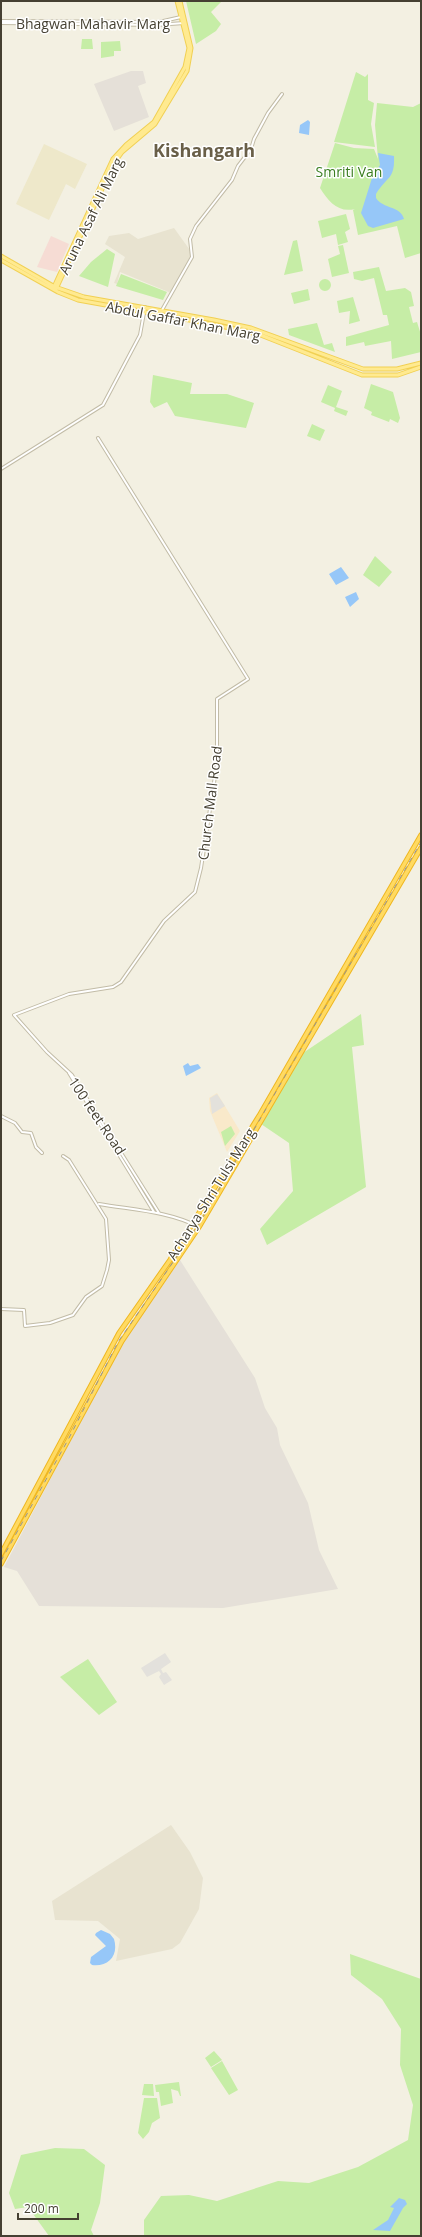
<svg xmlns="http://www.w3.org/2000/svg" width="422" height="2237" viewBox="0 0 422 2237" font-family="'Open Sans',sans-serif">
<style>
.residential{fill:#e8e3d0}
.commercial{fill:#f9e9ca}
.industrial{fill:#e5e0d8}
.education{fill:#eee8ca}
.medical{fill:#f6dcd4}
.green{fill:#c6eda6}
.parking{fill:#e3e1dc}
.water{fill:#96c7f8}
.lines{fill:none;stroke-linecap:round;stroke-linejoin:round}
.minor-casing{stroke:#c2bca7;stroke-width:4}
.major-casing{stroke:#f1d053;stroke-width:5}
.highway-casing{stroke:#efb721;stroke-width:5.5}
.minor{stroke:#fff;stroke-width:2}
.major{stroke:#ffea90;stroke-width:3}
.highway{stroke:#ffda62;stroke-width:3.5}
.rail{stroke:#949494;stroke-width:1;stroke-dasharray:5 5;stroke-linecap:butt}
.labels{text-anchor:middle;stroke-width:3;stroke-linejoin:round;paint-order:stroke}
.street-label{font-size:14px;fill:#454032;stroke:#fff}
.park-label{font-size:14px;fill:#3a7d1f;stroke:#fff}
.district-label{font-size:18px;font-weight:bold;fill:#695f48;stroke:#fff}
</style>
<rect width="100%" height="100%" fill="#f3f0e2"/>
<path class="residential" d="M174,228l18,25 -21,40 -51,-21 -3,12 -3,-1 11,-26 -20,-13 4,-8 20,-3 9,6z
M171,1825l19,27 13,26 -4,31 -19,34 -8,6 -56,12 4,-22 -22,-18 -43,-1 -3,-19z"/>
<path class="commercial" d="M217,1093l23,38 -13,21 -17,-41 -1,-13z"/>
<path class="industrial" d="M131,71h12l3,12 -8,3 11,31 -35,14 -20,-47z
M180,1260l75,118 10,30 12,20 3,17 28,58 11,47 19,39 -115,19 -184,-2 -22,-35 -13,-4 117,-222z"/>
<path class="education" d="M44,144l43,20 -12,25 -9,-5 -17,36 -33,-16z"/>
<path class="medical" d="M51,236l18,8 -12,28 -20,-5z"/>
<path class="green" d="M186,1h36l-11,11 10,12 -5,7 -20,13z
M82,39h10l1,10h-12z
M120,41l1,10h-7v5l-13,2v-16z
M356,72l9,5 3,-3v26l6,3 -3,21 4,23 -41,-5z
M377,103l36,4 8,-4v150l-16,5 -8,-32 -39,9 -5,-25 2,-1c-17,4 -26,-7 -35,-21l15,-45 19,5 20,1 4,10 -3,-34z
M346,214l4,15 -5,3 3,10 -10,3 -2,-11 -14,4 -4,-17z
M297,240l6,31 -19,4 9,-34z
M343,245l6,28 -17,4 -4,-18 12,-5 -2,-8z
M107,249l8,5 -7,33 -29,-11 12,-14z
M379,267l7,24 19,-3 6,4 3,14 -5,1 4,16 4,-1 4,13v17l-29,7 -1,-18 -26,5 -1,-4 -18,4v-9l43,-12 -2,-10h-4l-9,-37 -12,3 -8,-2 -1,-7z
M121,274l46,18 -4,8 -47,-14z
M319 285a6 6 0 1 1 12 0a6 6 0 1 1-12 0Z
M308,289l2,11 -16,4 -3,-11z
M353,297l7,24 -11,3 1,-13 -11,2 -2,-12z
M317,323l7,22 8,-2 3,9 -46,-17 -1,-6z
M153,375l39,8 -2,11h37l27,9 -8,25 -71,-12 -8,-14 -13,6 -4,-6z
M371,384l22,8 7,26 -2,5 -8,-4 -1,3 -18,-7 1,-3 -8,-4z
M328,385l14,6 -6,16 12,4 -2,5 -12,-5 1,-3 -14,-6z
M312,424l13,6 -5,11 -13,-5z
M375,556l17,16 -13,15 -16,-12z
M361,1014l3,31 -12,2 14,140 -99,58 -7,-16 33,-38 -4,-48 -28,-19 42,-71z
M231,1126l4,8 -10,12 -4,-14z
M88,1659l29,43 -18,13 -39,-38z
M350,1954l71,25v257h-277v-16l17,-24 28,-1 28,6 61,-20 31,2 49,-16 50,-27 5,-35 -13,-40 1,-36 -19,-30 -31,-24z
M214,2051l8,9 -11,7 -6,-9z
M222,2061l16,29 -9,5 -18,-27z
M179,2082l2,14h-1l-2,-5 -7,-2 2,14 -12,3 -2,-14h-3l-1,-7z
M144,2084h9l1,12 -12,-1z
M144,2098h13l3,20 -8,5 -3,9 -6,7 -5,-6z
M55,2148l29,1 21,16 -5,38 -9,27 3,6h-45l-21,-29 -13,2 -6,-16 12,-38z"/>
<path class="parking" d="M217,1094l8,12 -13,8 -2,-16z
M165,1653l6,9 -10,7 2,4 3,-1 6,8 -8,5 -5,-8 2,-3 -2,-3 -12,6 -6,-9z"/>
<path class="water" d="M308,120l2,2 -1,13 -10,-2 1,-8z
M378,153l16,3c1,24 -7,20 -18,38v4c7,11 25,8 28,21l-31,9 -5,-2 -7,-13 11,-35 8,-13z
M341,567l8,11 -13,7 -7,-11z
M356,592l3,7 -9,8 -5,-10z
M188,1063l2,3 8,-2 3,4 -15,8 -3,-10z
M101,1930l9,4 4,5c5,17 -6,28 -22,26l-2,-2 1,-6 15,-11 -11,-11 1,-2z
M399,2198l6,2 2,4 -4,4 -13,23 -17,-1 15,-10 6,-12 -4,-1z"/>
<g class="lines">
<defs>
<path id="minor" d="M1,21l158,1 22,-5
M1,23l156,2 27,-2
M162,310l30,-53 -2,-18 6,-13 36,-46 6,-14 13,-17 3,-10 14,-26 14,-19
M98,438l150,241 -31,20v64l-16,105 -6,24 -31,29 -43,61 -8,5 -44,7 -55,21 33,37 25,23 87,138
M1,469l102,-64 37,-70 5,-28
M69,1073l85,139
M1,1116l14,7 7,9 9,1 5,14 6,6
M99,1204c34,6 69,7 100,23
M1,1309l23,1 1,16 25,-3 23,-8 13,-18 16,-11 5,-16 2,-10 -3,-41 -37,-59 -6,-4"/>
<path id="major" d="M1,256l54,31 29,10 130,23 37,8 112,41h34l24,-6
M1,260l57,32 20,8 128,23 52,11 104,41h36l23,-8
M54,287l59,-128 13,-14 28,-23 31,-55 4,-19 -12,-47
M56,289l58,-126 8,-11 33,-28 32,-53 4,-23 -11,-47"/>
<path id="highway" d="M1,1554l118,-221 51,-73 89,-144 162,-281
M1,1564l121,-223 77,-114 222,-379"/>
</defs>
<use href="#minor" class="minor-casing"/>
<use href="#major" class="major-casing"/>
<use href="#highway" class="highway-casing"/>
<use href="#minor" class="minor"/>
<use href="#major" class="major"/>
<use href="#highway" class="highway"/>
<path class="rail" d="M1,1561l68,-123 49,-96 80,-116 223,-384"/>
</g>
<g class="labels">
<g class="street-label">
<text x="93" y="29">Bhagwan Mahavir Marg</text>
<text transform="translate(91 216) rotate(-64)" y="5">Aruna Asaf Ali Marg</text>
<text transform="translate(183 321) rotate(11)" y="5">Abdul Gaffar Khan Marg</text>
<text transform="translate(210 803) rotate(-83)" y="5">Church Mall Road</text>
<text transform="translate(97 1116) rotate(56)" y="5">100 feet Road</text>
<text transform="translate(211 1194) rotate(-58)" y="5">Acharya Shri Tulsi Marg</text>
</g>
<g class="park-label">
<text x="349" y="177">Smriti Van</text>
</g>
<g class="district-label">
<text x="204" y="157">Kishangarh</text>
</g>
</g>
<rect width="422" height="2237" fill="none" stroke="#454032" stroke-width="4"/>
<path d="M18 2213v6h60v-6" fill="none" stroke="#454032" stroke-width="2"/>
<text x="24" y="2213" font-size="12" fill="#454032" stroke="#ffffff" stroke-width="3" paint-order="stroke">200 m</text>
</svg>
